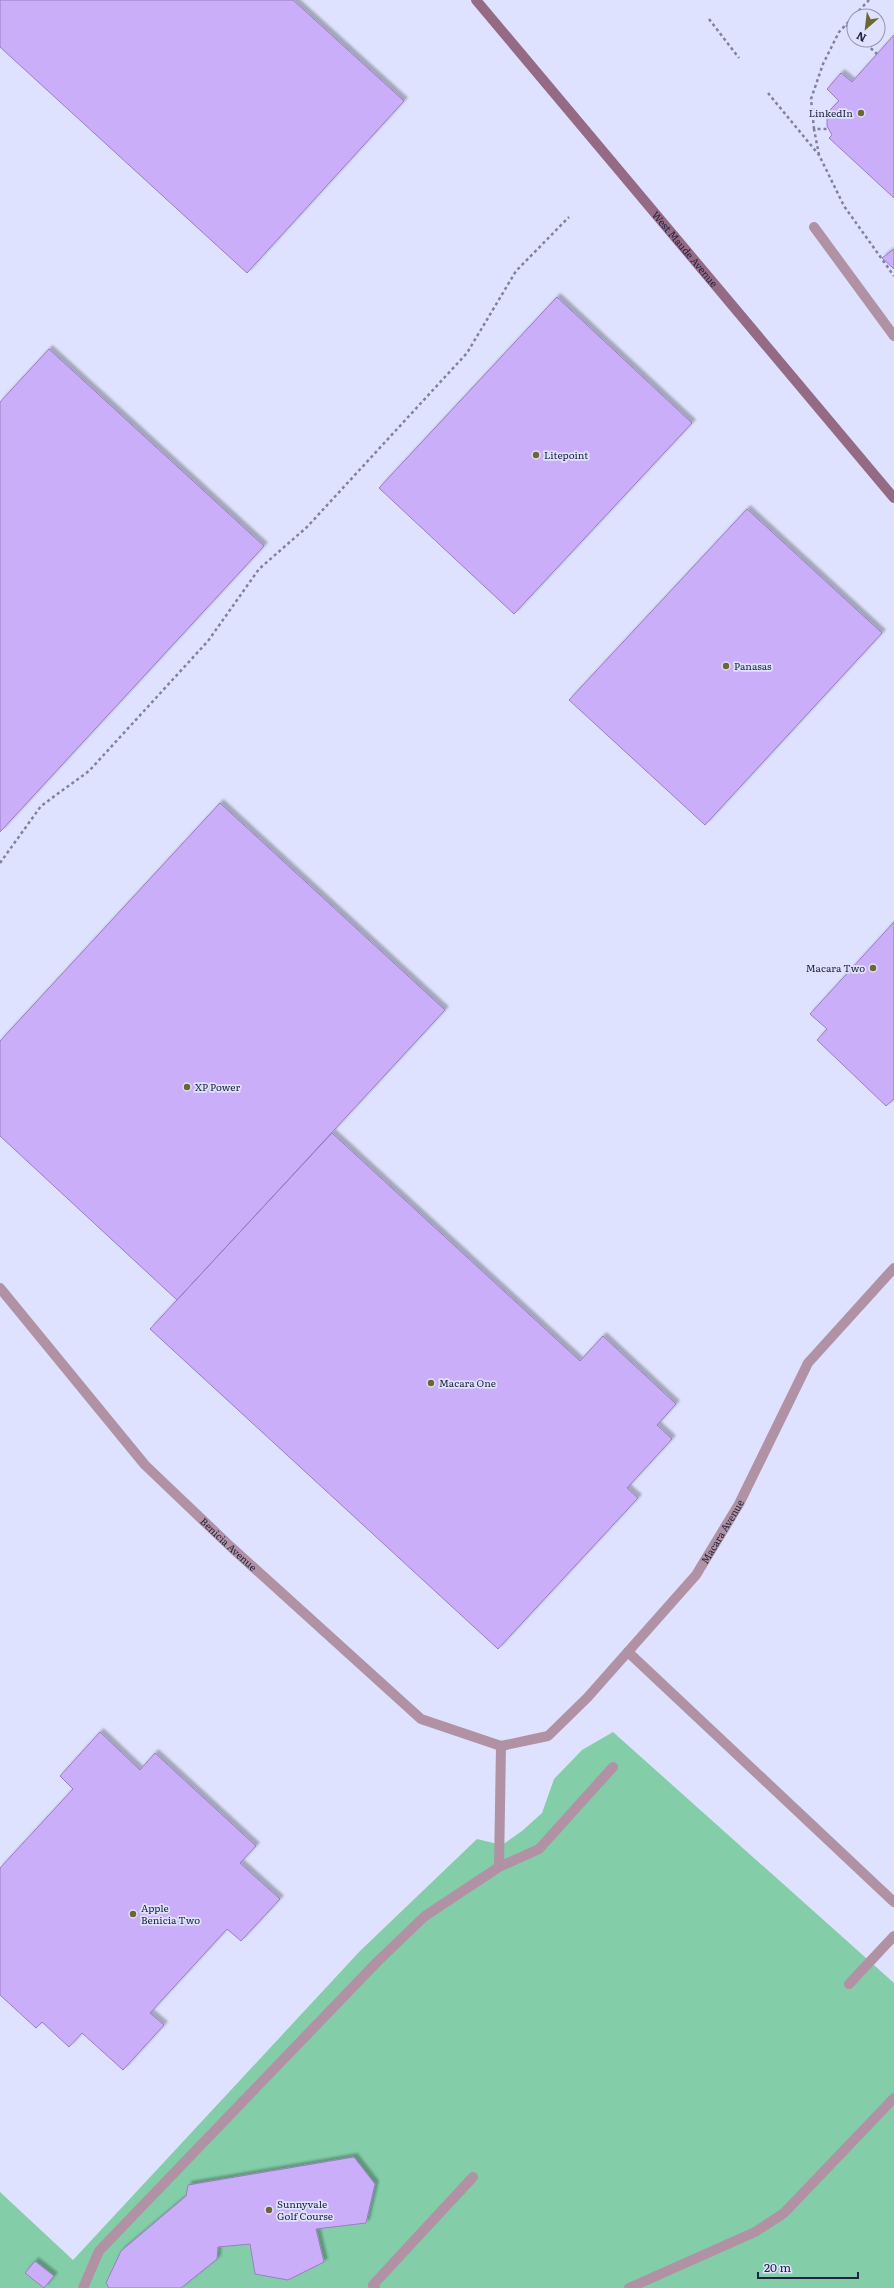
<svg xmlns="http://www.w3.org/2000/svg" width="894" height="2288" viewBox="0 0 894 2288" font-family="Literata,serif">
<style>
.green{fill:#83cea9}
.building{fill:#cbaefa;stroke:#987fc0;filter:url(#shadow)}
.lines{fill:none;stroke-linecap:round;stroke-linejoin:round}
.path{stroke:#80829d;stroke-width:2.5;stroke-dasharray:3 3;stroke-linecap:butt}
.lane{stroke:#b092a4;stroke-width:10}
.street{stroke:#b092a4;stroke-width:10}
.secondary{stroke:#956a85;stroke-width:10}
.poi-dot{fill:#6d6633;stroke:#dfe2fe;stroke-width:1.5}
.labels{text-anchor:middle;stroke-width:3.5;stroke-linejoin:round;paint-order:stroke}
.poi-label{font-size:10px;fill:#23243f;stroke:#dfe2fe;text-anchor:start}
.street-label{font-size:10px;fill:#23243f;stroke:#dfe2fe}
</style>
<defs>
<filter id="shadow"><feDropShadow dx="3.5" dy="-3.5" stdDeviation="1" flood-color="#0004"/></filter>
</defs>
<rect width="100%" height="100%" fill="#dfe2fe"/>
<path class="green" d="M613,1732l281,251v305h-894v-96l73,68 287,-309 117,-112 25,6 20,-14 20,-18 12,-34 28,-29z"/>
<path class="building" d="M0,0h293l111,101 -157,172 -247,-226z
M894,35v163l-65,-60 3,-3 -5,-9v-9l4,-8 8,-8 -12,-12 14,-16 11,9z
M894,249v20l-12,-11z
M557,297l135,126 -178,191 -135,-126z
M49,349l215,197 -264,286v-430z
M747,509l135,124 -177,192 -136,-125z
M220,803l225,207 -268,290 -177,-164v-95z
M894,922v177l-8,7 -69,-66 10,-11 -17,-15z
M332,1133l248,228 23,-25 73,68 -19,21 15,14 -45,49 11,10 -140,151 -348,-320z
M100,1732l40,38 15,-17 101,93 -16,17 40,36 -39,42 -14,-12 -77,84 14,12 -41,45 -41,-37 -13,14 -27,-25 -6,6 -36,-33v-127l73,-79 -13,-13z
M354,2157l21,27 -9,39 -50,6 8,33 -36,18 -33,-6 -5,-30 -32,3 -1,12 -36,29h-72l-3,-5 15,-32 65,-55 2,-11z
M35,2261l19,15 -10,12 -19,-15z"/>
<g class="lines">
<path class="path" d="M709,19l30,39
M846,25l8,7
M862,40l15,14
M768,93l51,62 25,51 50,70
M814,129l-3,-30 12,-35 16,-32 30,-32
M819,155l-5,-26h15
M0,863l41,-57 48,-35 119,-130 51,-72 48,-42 160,-174 49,-82 53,-54"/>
<path class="lane" d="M814,227l80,109
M628,1652l266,250
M499,1867l2,-121
M849,1984l45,-48
M83,2288l16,-37 278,-289 48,-46 74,-49 40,-18 74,-82
M375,2288l-2,-3 100,-108
M629,2288l126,-56 29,-19 110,-115"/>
<path class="street" id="s1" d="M0,1288l145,177 86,82 190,172 80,27 47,-10 39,-38 109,-123 43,-71 69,-141 86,-95"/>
<path class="secondary" id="s2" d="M476,0l418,498"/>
</g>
<g class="poi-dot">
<circle cx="861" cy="113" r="4"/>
<circle cx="536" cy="455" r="4"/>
<circle cx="726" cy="666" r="4"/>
<circle cx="873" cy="968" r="4"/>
<circle cx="187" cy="1087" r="4"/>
<circle cx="431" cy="1383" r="4"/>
<circle cx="133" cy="1914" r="4"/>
<circle cx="269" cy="2210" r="4"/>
</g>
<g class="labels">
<g class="poi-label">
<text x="853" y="117" text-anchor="end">LinkedIn</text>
<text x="544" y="459">Litepoint</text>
<text x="734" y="670">Panasas</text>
<text x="865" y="972" text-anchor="end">Macara Two</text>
<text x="195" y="1091">XP Power</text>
<text x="439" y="1387">Macara One</text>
<text x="141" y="1912">Apple<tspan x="141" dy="12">Benicia Two</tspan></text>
<text x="277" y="2208">Sunnyvale<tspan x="277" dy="12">Golf Course</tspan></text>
</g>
<g class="street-label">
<text dy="4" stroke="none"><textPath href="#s2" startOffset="325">West Maude Avenue</textPath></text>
<text dy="4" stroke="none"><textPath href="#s1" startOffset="1006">Macara Avenue</textPath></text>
<text dy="4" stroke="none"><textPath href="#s1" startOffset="344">Benicia Avenue</textPath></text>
</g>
</g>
<g transform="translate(866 28) rotate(208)"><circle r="19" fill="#dfe2fe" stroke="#9496b2"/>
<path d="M0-3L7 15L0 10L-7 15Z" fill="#6d6633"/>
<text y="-6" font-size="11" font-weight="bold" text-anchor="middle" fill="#23243f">N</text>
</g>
<path d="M758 2272v6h100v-6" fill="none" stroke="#23243f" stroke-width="2"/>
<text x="764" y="2272" font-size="12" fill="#23243f" stroke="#dfe2fe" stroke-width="3" paint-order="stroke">20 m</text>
</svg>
